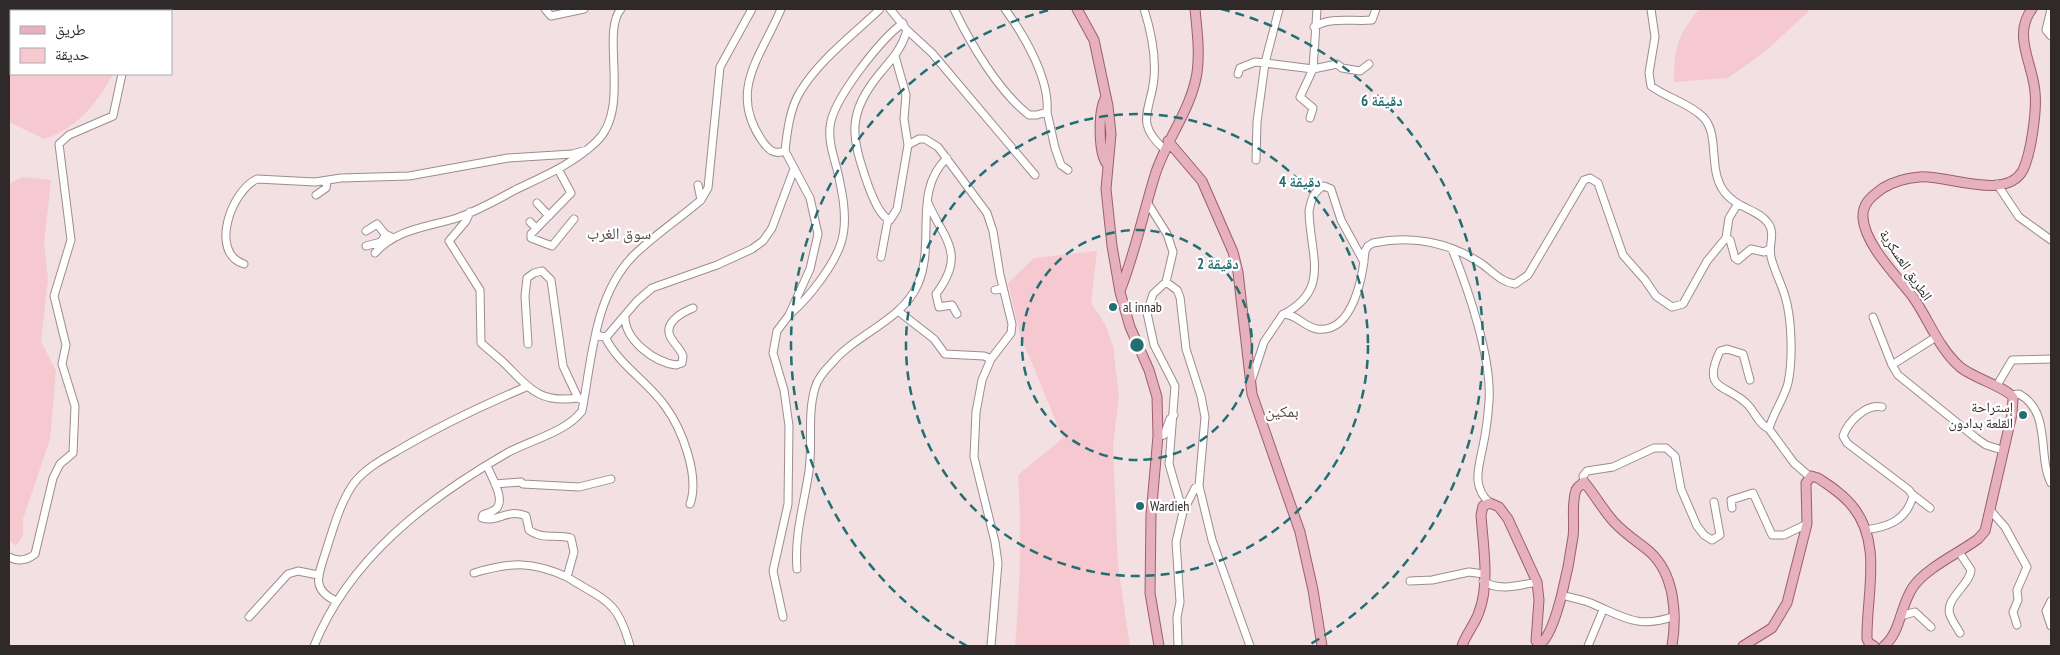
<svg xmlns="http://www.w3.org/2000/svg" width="2060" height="655" viewBox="0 0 2060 655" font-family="'PT Sans Narrow','Noto Naskh Arabic',sans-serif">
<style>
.green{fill:#f6c8d0}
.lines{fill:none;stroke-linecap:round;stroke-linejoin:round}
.minor-casing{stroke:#9d8c8f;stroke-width:9}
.major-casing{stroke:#9c5f6c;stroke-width:11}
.minor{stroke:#fff;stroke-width:7}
.major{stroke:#e6b0bc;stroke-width:9}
.ring{fill:none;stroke:#226e70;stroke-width:2.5;stroke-dasharray:9 6}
.poi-dot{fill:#226e70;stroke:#fff;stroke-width:2}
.labels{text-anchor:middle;stroke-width:4.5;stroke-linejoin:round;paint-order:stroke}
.street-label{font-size:14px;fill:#30292a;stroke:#fff}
.poi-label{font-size:14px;fill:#30292a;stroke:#fff;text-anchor:start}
.quarter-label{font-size:16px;fill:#57484b;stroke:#fff}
.centre{fill:#226e70;stroke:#fff;stroke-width:2.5}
.ring-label{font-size:15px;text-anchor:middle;font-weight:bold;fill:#226e70;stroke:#fff;stroke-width:4.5;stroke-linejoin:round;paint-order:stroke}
</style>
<rect width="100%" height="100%" fill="#f2e0e3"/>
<path class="green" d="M9,9h111v2h-109v63h102c-16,29 -36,55 -69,65l-35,-17z
M1699,9h112l-45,42 -38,27 -54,4c0,-35 3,-45 25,-73z
M22,177l29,3 -7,63 4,36 -7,62 15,30 -6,68 -27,80v17l-7,10 -7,-6v-356z
M1097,251l-6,52 14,21 8,22 6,50 -6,50 5,120 12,80h-115c5,-57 7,-113 3,-171l45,-37 -42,-101 -13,-54 26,-25z"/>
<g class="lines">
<defs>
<path id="minor" d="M133,9v2
M545,9l6,7 33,-7
M781,9c-20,48 -54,82 -18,133 6,8 11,13 22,9 2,-19 5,-43 15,-59 19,-32 54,-58 80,-83
M890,9l17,21c-5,18 -14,28 -26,42 -35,42 -30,64 -13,113 4,10 11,31 22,35l7,-11 11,-64 11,-6h6l13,8 49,66 6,18 7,44 12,49 -1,9 -20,26 -9,21 -6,32 -2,45 21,85 3,21 -7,83
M954,9c16,34 45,83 75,106h8l10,-3c3,-33 -23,-77 -42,-103
M1144,9c7,22 12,46 10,69 -3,33 -20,44 10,71
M1279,9l-14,54 48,6 -13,28 13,11 -3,10
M1317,9l-4,60 24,-5 5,4 18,3 9,-7
M1651,9l4,28 -6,36 2,13c16,12 38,17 52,31 17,17 5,51 20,73 12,18 35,19 45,33 8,11 0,22 3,34 3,13 10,26 14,39 7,23 8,64 3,87 -4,16 -15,30 -19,46l25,34 15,13
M2051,9l-5,21 5,6
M1314,27c16,-11 40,-5 58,-7l4,-11
M907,30l25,23 103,122
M895,56l11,39 -2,24 4,26
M1238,74l2,-6 15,-6 10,1 -8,59 -1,38
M1047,112l8,36 6,17 7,5
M558,169l13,24 -40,41v4l21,8 22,-27
M1997,184l22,33 32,23
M698,185l3,15
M316,195l10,-7 1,-6
M1147,202l20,32 6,18 -7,30 -13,12 -6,19 7,32 21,41 -6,78 14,48
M537,203l12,13
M928,203c16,37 39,50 8,91l3,13 13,-2 5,9
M470,212l-4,9 -17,20 31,49 1,53c7,6 14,12 21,18 26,25 35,43 76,37
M530,222l6,6
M366,231l11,-7 8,10 8,4
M1726,238l4,2 5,18 3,2 13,-11 13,3 6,-3
M366,246l15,-4 4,-6
M1452,249c16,40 40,109 37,152 -1,15 -3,31 -6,45 -4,20 -12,41 7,57
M375,253c21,-24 53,-26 82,-35 20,-7 40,-18 58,-28 29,-14 58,-26 81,-48 36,-33 4,-109 25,-133
M881,257l7,-38
M244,264c-35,-11 -13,-73 13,-85l58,3 26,-4 68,-2 99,-18 64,-4 15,-4
M1166,282l11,8 3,7 6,52 15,47 4,21 -6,69 13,54 38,106
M995,290l8,-2
M898,311l36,28 11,15 39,2 7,3
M791,313c18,-15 43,-48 50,-70 6,-18 3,-42 -1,-60 -3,-19 -12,-37 -10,-56 2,-27 51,-88 73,-104
M1284,314c47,-25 26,-59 25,-103 2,-10 4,-20 15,-25l7,3 10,31 23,42
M625,317c0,23 29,45 51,48l6,-2 1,-7c-3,-8 -10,-13 -13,-20 -6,-14 13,-24 23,-28
M1873,317l19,48 6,10 78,63 10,7 16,5
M596,335l9,2 3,-2 29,-34 15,-13 65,-23 35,-16 11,-8 9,-13 22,-59
M605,337c14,28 42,44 60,69 17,23 35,70 25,98
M528,344l-3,-48 2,-18 7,-5 8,-2 9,9 12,86 15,32 4,2
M1892,365l44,-28
M1750,380l-7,-26 -16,-5 -7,2c-19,40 6,33 26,52 9,8 12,21 23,26
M1251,382l13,-40 19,-28c14,0 21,13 34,15 36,5 46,-53 48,-78l3,-5 5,-3c38,-8 76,-1 109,21 11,8 19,18 33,20l13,-9 56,-95 6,-2 8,5 25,72 22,25 11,16 16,11 11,-3 24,-43 19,-23 3,-20 8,-13
M1996,387l16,-27 39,-1
M2012,395l7,-1c33,18 18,61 32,89
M1158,436l6,-1 6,-16 4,-4
M487,466c4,10 18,32 10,42 -4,4 -10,5 -14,7l-1,3c16,5 25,-10 44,-2l3,14c13,10 27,4 42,8l3,14 -7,25c38,24 50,22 63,69
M1584,482l-1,-6 4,-5 26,-4 41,-19h12l9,8 6,33 16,37 7,9 8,5 8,-5 -6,-33
M495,484l26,-2 2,2 56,3 32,-8
M1912,494l18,14
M1732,508l-1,-8 22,-7 19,42h12l23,-11
M1991,511l14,16 22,40 -10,23 1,10 -5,12 4,13
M1865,530c23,-3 41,-9 48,-34l-4,-6 -62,-47 -4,-7c5,-14 23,-33 39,-29
M1959,552l12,18c-1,15 -27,29 -21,45 2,6 7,12 10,18
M9,557c9,5 17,4 26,-3l18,-76 7,-14 13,-11 2,-47 -13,-42 4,-19 -12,-49 17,-56 -12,-96 10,-9 44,-19 9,-42
M797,569c-3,-33 7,-65 12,-98 4,-28 -2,-56 6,-83 2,-8 11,-19 17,-25 25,-30 70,-42 86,-79 18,-42 -6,-93 29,-126
M474,573c37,-11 58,-12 93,4
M1410,581l22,-1 37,-8 15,2
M1483,581c16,11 37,4 54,1
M1562,595c9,3 18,4 26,7 35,14 48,28 87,14
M336,601c-23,-11 -19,-23 -12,-44 8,-24 15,-53 30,-74 11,-14 27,-23 43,-32 42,-25 84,-45 129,-64
M2051,601l-5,10 5,15
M1900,616l15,-4 16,15
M249,617l39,-43 10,-3 20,4
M783,617l-10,-46 15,-67 1,-78 -5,-36 -11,-37 4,-22 12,-16 21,-46 8,-35 -8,-36 -25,-47
M314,646c35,-87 113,-147 193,-193 23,-13 58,-20 75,-42 10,-52 12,-115 51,-155 20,-20 46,-37 68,-56l7,-12 12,-121 32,-58
M1178,646l-1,-29 3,-15 -4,-60 7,-30 12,-24 4,-2
M1588,646l15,-36"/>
<path id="major" d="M1077,9l17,31 14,66 3,28 -5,55 6,57 8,46 10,35 19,43 8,27 1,39 -7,79 -1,78 9,53
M1106,97c-8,12 -8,56 1,67
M1168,141l34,40 31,71 5,20 14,122 48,138 13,58 9,56
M1120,291c15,-38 23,-77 35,-116 11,-35 36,-65 42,-102 3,-21 0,-43 -2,-64
M1462,646c4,-12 13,-22 17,-34 11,-29 4,-67 2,-97l2,-9 7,-3 9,4 9,12 29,63 2,18 -3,41 4,3c17,-11 30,-85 33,-107 2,-14 -2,-33 3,-47 2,-4 5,-5 8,-8 11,13 19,28 30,40 11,12 24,20 36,30 25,23 27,63 22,94
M1743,646l29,-18 15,-25 20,-79 -1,-41 5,-7 7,2c12,8 26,17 35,29 30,37 13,89 14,132l2,4 5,3
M1884,646c17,-14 16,-40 29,-59 13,-19 46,-34 65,-48l7,-8 27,-117 1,-16c-4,-10 -43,-21 -54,-32 -21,-19 -30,-46 -46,-69 -16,-21 -48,-52 -50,-79 -1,-15 9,-22 20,-30 10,-6 24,-10 36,-11 27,-3 87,25 104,-7 8,-17 14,-59 12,-78 -2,-28 -23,-57 -3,-83"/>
</defs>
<use href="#minor" class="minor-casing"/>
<use href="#major" class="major-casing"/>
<use href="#minor" class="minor"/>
<use href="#major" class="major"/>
</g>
<g class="ring">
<circle cx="1137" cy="345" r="115"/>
<circle cx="1137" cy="345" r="231"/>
<path d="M967 646A346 346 0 0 1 1053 9M1221 9A346 346 0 0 1 1307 646"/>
</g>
<g class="poi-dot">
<circle cx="1113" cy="307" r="5"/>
<circle cx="2023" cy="415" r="5"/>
<circle cx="1140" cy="506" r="5"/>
</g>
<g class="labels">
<g class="street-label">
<text transform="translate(1906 265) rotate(56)" y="5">الطريق العسكرية</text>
</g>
<g class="poi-label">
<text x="1123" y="312">al innab</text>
<text x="2013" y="412" text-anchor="end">إستراحة<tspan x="2013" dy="16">القلعة بدادون</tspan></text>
<text x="1150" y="511">Wardieh</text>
</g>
<g class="quarter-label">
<text x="619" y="239">سوق الغرب</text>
<text x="1282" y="417">بمكين</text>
</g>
</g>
<circle cx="1137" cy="345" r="8" class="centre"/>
<g class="ring-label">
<text x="1382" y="106">6 دقيقة</text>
<text x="1300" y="187">4 دقيقة</text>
<text x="1218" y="269">2 دقيقة</text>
</g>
<rect width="2060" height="655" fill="none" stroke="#30292a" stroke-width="20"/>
<rect x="10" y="10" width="162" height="65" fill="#ffffff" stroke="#aca9aa"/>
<rect x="20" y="26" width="25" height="8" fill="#e6b0bc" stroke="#aca9aa"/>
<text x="55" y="35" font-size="15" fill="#30292a">طريق</text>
<rect x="20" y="48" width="25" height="15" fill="#f6c8d0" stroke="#aca9aa"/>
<text x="55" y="60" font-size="15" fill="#30292a">حديقة</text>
</svg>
